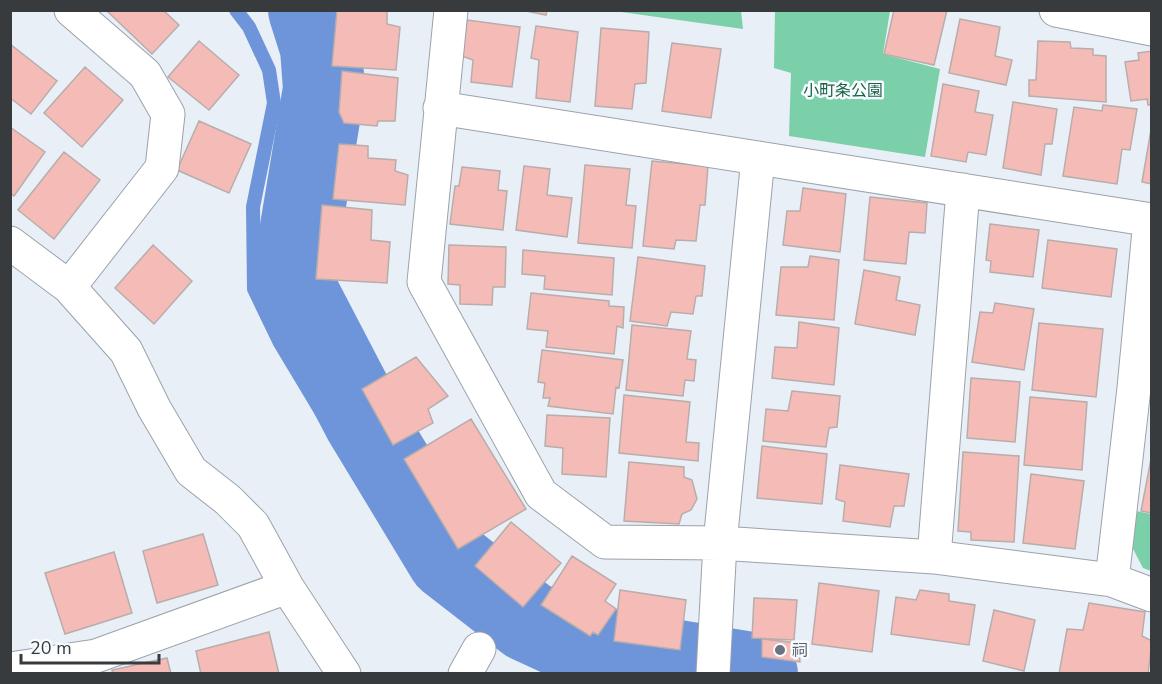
<svg xmlns="http://www.w3.org/2000/svg" width="1162" height="684" viewBox="0 0 1162 684" font-family="'Nunito Sans','Noto Sans JP',sans-serif">
<style>
.green{fill:#7bd0aa}
.lines{fill:none;stroke-linecap:round;stroke-linejoin:round}
.stream{stroke:#6e95d9;stroke-width:14}
.river{stroke:#6e95d9;stroke-width:82}
.building{fill:#f5bcb7;stroke:#b8adac;stroke-width:1.5}
.minor-casing{stroke:#9ba2aa;stroke-width:35}
.minor{stroke:#fff;stroke-width:33}
.worship-dot{fill:#6b7280;stroke:#f9fcff;stroke-width:2}
.labels{text-anchor:middle;stroke-width:5;stroke-linejoin:round;paint-order:stroke}
.park-label{font-size:16px;fill:#196348;stroke:#f9fcff}
.worship-label{font-size:16px;fill:#5b616d;stroke:#f9fcff;text-anchor:start}
</style>
<rect width="100%" height="100%" fill="#e8eff7"/>
<path class="green" d="M614,11h127l2,18z
M775,11h115l-7,43 57,15 -15,88 -136,-21 2,-63 -17,-5z
M1136,511l15,3v57l-8,-3 -13,-25z"/>
<g class="lines">
<path class="stream" d="M236,10l13,17 20,43 5,33 -21,104 1,82 26,54 128,213 38,42 56,43 85,33"/>
<path class="river" d="M309,10l12,38 3,41 -32,193 72,138 84,139 80,62 52,24 177,29"/>
</g>
<path class="building" d="M106,10h57l16,15 -27,29z
M337,10h50v14l13,3 -4,43 -64,-4z
M521,10h26l-1,5z
M894,10h53l-13,55 -50,-11z
M960,19l40,8 -5,29 17,4 -6,25 -57,-12z
M467,20l53,7 -8,60 -41,-5 2,-22 -11,-4z
M536,26l42,6 -8,70 -34,-4 3,-38 -8,-2z
M601,28l48,4 -3,51 -11,1 -3,25 -37,-3z
M199,41l40,34 -30,35 -41,-33z
M1038,41l32,1 1,6 22,1v6l13,1v46l-77,-6v-16h7z
M672,43l49,6 -10,69 -49,-7z
M10,44l47,37 -26,33 -21,-16z
M1152,51v54h-4l-1,-6 -16,2 -6,-39 14,-2 -1,-7z
M85,67l38,33 -41,47 -38,-34z
M342,71l56,7 -3,43h-17l-1,5 -33,-3 -5,-11z
M943,84l36,7 -4,21 18,3 -7,40 -18,-3 -2,10 -35,-6z
M1013,102l44,7 -5,35h-7l-4,31 -38,-7z
M1103,105l34,4 -7,41 -8,-1 -5,35 -54,-8 11,-69 28,4z
M199,121l52,23 -22,49 -52,-23z
M1152,124v60l-10,-2z
M10,127l35,25 -31,44 -4,-3z
M339,144l29,2v12l28,2 -1,11 13,4 -3,30 -72,-6z
M64,152l36,28 -46,59 -36,-29z
M652,161l56,5 -3,39h-5l-4,36 -20,-1 -2,9 -31,-3z
M585,165l45,4 -4,36 10,1 -4,42 -54,-5z
M524,166l26,3 -3,26 25,3 -5,39 -51,-7z
M462,167l38,4 -2,19 9,1 -4,39 -53,-6 5,-38h4z
M803,188l43,6 -6,58 -57,-7 4,-34h13z
M870,197l57,6 -2,30 -16,-1 -3,32 -42,-4z
M322,205l50,5 -1,30 19,2 -3,41 -71,-4z
M990,224l49,6 -6,47 -43,-5 1,-11 -5,-1z
M1048,240l69,9 -6,48 -69,-9z
M153,245l39,36 -38,43 -39,-36z
M449,245l57,2 -1,40h-12l-1,18 -32,-1v-19l-12,-1z
M523,250l91,8 -2,37 -68,-6 1,-13 -23,-2z
M810,256l29,4 -5,60 -58,-5 5,-48h27z
M638,257l67,9 -3,30h-6l-3,18 -22,-2 -4,14 -37,-5z
M864,270l36,7 -4,23 24,5 -5,30 -60,-11z
M531,293l78,8v5l15,1 -1,21 -6,-2 -3,28 -68,-7 2,-16 -21,-2z
M995,303l39,6 -10,61 -52,-8 8,-50 13,1z
M799,322l40,6 -5,57 -62,-7 3,-31 22,1z
M1039,323l64,6 -7,68 -64,-7z
M632,325l59,6 -4,28 9,1 -2,21 -9,-1 -2,16 -57,-6z
M542,350l81,10 -4,28 -3,-1 -3,27 -65,-8 2,-8h-7l2,-15 -7,-1z
M416,357l32,39 -20,13 5,14 -40,22 -31,-56z
M971,378l49,4 -5,60 -48,-4z
M792,391l48,5 -3,31 -8,1 -3,19 -63,-6 3,-32 22,2z
M624,395l66,7 -4,40 13,1 -1,18 -79,-8z
M1030,397l57,5 -5,68 -58,-5z
M547,415l63,3 -4,59 -44,-3 1,-26 -18,-2z
M471,419l55,90 -68,40 -54,-90z
M762,446l65,8 -5,50 -65,-6z
M963,452l56,4 -5,86 -43,-2v-8l-13,-1z
M1152,454v59l-11,-2z
M629,462l55,5v10l8,3 5,19 -6,11 -9,4 -3,10 -55,-3z
M840,465l69,9 -5,32h-10l-4,21 -47,-6 2,-19 -9,-3z
M1031,474l53,7 -9,68 -52,-6z
M511,522l50,41 -38,44 -48,-41z
M203,534l15,51 -61,18 -14,-52z
M114,552l18,61 -67,21 -20,-61z
M572,556l44,28 -11,17 11,8 -18,26 -5,-3 -3,4 -49,-31z
M819,583l60,8 -7,61 -60,-8z
M620,590l66,10 -6,50 -66,-9z
M920,590l29,4v7l26,4 -6,40 -78,-11 5,-37 20,3z
M754,598l43,2 -3,40 -42,-2z
M1089,603l56,9 -3,24 10,5 -4,33h-89l8,-45 16,1z
M994,610l41,10 -11,51 -41,-10z
M269,632l10,42h-78l-5,-23z
M762,639l36,4 2,19 -38,-5z
M167,658l4,16h-58l-1,-4z"/>
<g class="lines">
<defs>
<path id="minor" d="M451,10l-27,272 117,212 64,48 115,1 214,14 178,23 40,15
M1056,10l96,19
M440,108l712,112
M10,243l59,44 93,-119 6,-54 -23,-40 -74,-64
M69,287l57,64 28,57 37,63 37,29 25,25 34,62 57,87
M934,557l29,-367
M1112,580l22,-192 16,-168
M10,669l86,-13 191,-69
M465,674l14,-25
M713,674l7,-131 38,-385"/>
</defs>
<use href="#minor" class="minor-casing"/>
<use href="#minor" class="minor"/>
</g>
<circle class="worship-dot" cx="780" cy="650" r="6"/>
<g class="labels">
<g class="park-label">
<text x="843" y="96">小町条公園</text>
</g>
<g class="worship-label">
<text x="792" y="656">祠</text>
</g>
</g>
<rect width="1162" height="684" fill="none" stroke="#383b3e" stroke-width="24"/>
<path d="M21 654v9h138v-9" fill="none" stroke="#383b3e" stroke-width="3"/>
<text x="30" y="654" font-size="18" fill="#383b3e" stroke="#f9fcff" stroke-width="4.5" paint-order="stroke">20 m</text>
</svg>
